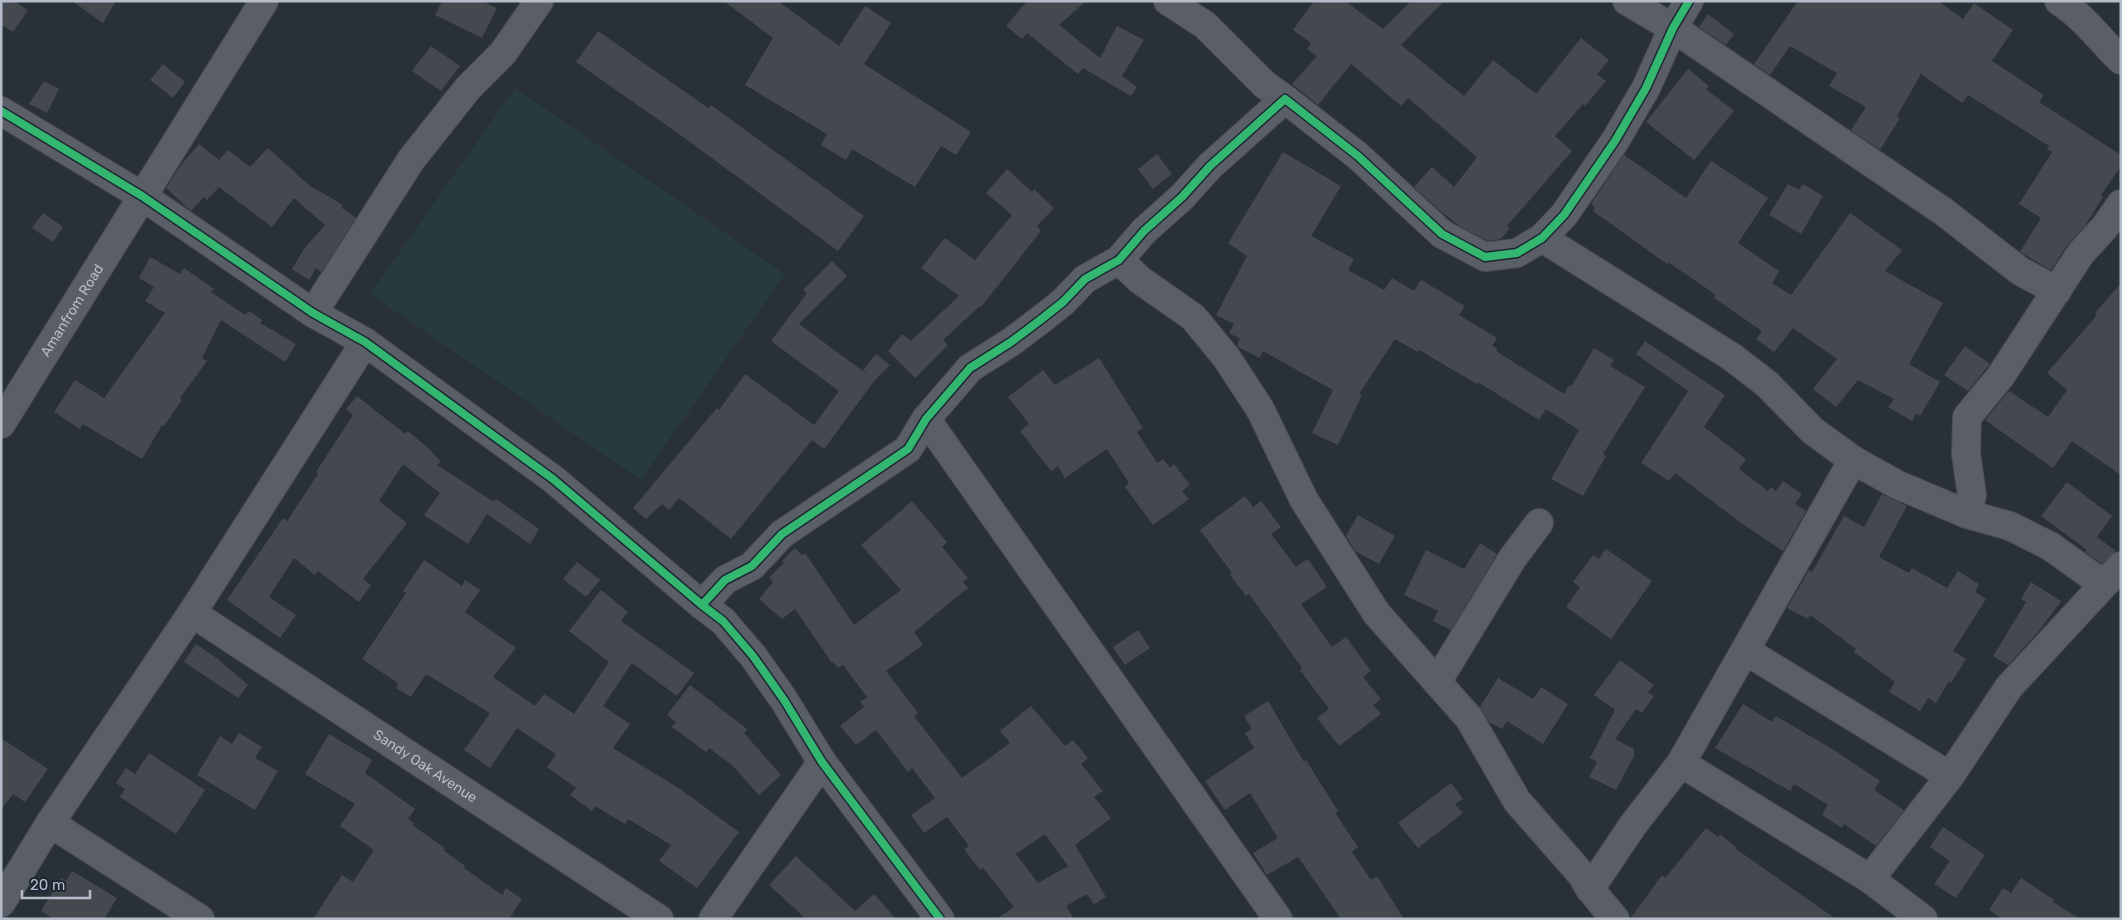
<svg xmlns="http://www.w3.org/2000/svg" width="2122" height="920" viewBox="0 0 2122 920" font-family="Rubik,sans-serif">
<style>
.garden{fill:#273a3e}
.building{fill:#444950;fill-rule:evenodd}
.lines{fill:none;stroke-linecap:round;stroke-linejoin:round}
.minor-casing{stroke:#484c53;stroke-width:30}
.minor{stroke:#5a5e66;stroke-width:28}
.cycleway-casing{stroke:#1d2633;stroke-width:11}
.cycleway{stroke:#33b770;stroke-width:8}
.labels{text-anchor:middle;stroke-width:4;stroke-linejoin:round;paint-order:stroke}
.street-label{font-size:14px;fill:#b4bcc9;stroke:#1d2633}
</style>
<rect width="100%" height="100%" fill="#2a3038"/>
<path class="garden" d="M515,88l270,186 -144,206 -271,-186z"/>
<path class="building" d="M1,1h13l14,9 -15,22 -12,-7z
M72,1h44l-13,22z
M442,1h40l15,7 -15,30 -47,-23z
M724,1h54l61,45 26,-40 26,17 -27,41 107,68 -15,23 -15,-9 -26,41 -63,-38 -6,11 -25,-15 6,-11 -82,-49 28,-47z
M1027,1h59l-27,24 41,33 17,-32 27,14 -22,36 15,11 -6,9 -48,-28 -5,6 -51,-41 -5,6 -16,-13z
M1314,1h31l38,28 28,-28h33l-43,44 63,51 29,-36 43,34 45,-56 28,22 -12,14 9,7 -21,25 -2,-2 -28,32 17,15 -65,75 3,2 -9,11 -13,2 -27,-14 -23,-18 -24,-22 18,-20 22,20 23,-30 -69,-59 -7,8 -50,-42 -33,41 -26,-21 25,-28 -10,-7 4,-6 -18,-13z
M1798,1h140l25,18 11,-16 39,27 -21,31 52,34 -5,7 82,53v11l-20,29 2,2 -18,29 -17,18 -17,26 -31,-18 21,-34 -22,-14 33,-52 -5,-3 2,-3 -81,-51 -6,8 -41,-29 -24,42 3,2 -20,32 -29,-20 15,-23 -37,-21 8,-13 -47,-27 -20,29 -16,-11z
M1708,14l26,20 -8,11 -27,-18z
M598,31l110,77 3,-3 153,111 -26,35 -152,-112 -110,-77z
M431,46l29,20 -19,25 -29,-20z
M163,64l22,18 -12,16 -23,-18z
M1688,69l21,17 -3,3 28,22 -40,49 -48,-38z
M44,81l15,8 -12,24 -18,-9z
M199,144l20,16 9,-10 22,17 18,-19 42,38 25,14 8,6 -1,2 14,10 -35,54 -5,-4 -7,12 -17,-11 12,-20 21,-24 -31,-27 -22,29 -53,-40 -12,13 -3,-3 -13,14 -25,-23 15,-23z
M1283,152l58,34 -30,50 43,23 -6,11 36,20 8,-12 22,13 7,-11 44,26 -6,9 38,23 -5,8 6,3 -2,2 68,43 5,-9 2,2 23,-39 20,12 -4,6 35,21 -42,67 3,2 -23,40 -32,-17 28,-49 -33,-21 -7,11 -61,-38 -1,2 -58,-34 -1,2 -23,-13 -36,55 3,1 -24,50 -26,-12 21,-43 -70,-39 -3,7 -22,-11 -1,-2 3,-6 -11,-6 5,-9 -18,-9 31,-59 -19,-13z
M1157,154l15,20 -19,15 -15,-20z
M1624,155l62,43 25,-37 57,37 -30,45 41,28 -7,12 19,12 59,-82 52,37 -17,21 58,32 -34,61 31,18 -20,34 -4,-2 -4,7 -24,-14 6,-8 -36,-19 -22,27 -23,-18 24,-30 -44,-31 -19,24 -18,-13 6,-8 -48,-33 2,-3 -48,-33 -1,2 -74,-53 2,-3 -4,-4z
M1007,169l25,23 2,-3 20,19 -17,18 4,5 -60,76 -1,-1 -37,34 5,5 -33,33 -27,-27 14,-17 9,7 48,-45 -38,-28 24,-30 30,22 37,-45 -26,-22z
M1788,184l11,6 4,-6 20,12 -22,38 -32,-19z
M43,213l20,14 -10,15 -21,-14z
M150,257l30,17 4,-6 30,21 -3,3 34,23 4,-4 13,9 -2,3 36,21 -11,18 -64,-42 -19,38 5,3 -27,37 2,2 -18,26 -2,-1 -20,34 -59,-35 -3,5 -26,-17 21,-32 29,18 61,-85 -20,-12 9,-14 -15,-9z
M832,261l15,15 -48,48 72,53 -8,-7 13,-16 14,11 -15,15 -51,69 -12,-9 -81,99 -52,-41 -10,12 -7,-6 -16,15 -13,-11 84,-100 2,2 26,-36 69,51 25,-34 -68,-50 36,-48 -4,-3z
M2121,283v192l-49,-34 -19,27 -68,-48 24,-29 39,26 19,-27 -20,-17 50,-58 -2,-2z
M1645,341l80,54 -21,32 42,32 -7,10 29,22 3,-4 5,4 7,-10 19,13 -7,10 11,7 -23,40 -39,-26 -69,-52 -6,8 -28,-18 47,-72 -52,-37z
M1965,346l25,18 -22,27 -24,-16z
M1099,358l44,70 -6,4 20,31 6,-4 7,9 4,-4 16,21 -8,6 7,8 -36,26 -28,-38 4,-4 -22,-34 -42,29 -7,-12 -7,5 -31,-40 9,-7 -21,-27 35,-27 12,15z
M357,396l48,38 3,-3 25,21 -1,1 9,8 -4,4 57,37 2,-3 43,30 -9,15 -43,-30 -19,30 -44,-29 16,-22 -37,-29 -24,37 28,22 -44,56 8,6 -12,17 -41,-31 -3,4 -21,-17 -25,39 27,18 -16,23 -53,-38 56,-82 4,3 31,-47 -2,-2 37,-57 -7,-6z
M2067,482l45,34 -15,21 19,14 -14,13 -17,-12 2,-2 -46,-34z
M1882,494l25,12 -28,51 30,16 3,-5 35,20 11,-17 21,13 -4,8 11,7 -33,52 13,8 -15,24 -2,-2 -13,22 -8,-5 -8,13 -31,-19 6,-10 -41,-30 2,-3 -46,-34 -2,4 -21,-11 22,-38 3,2 32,-56 20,11z
M1245,496l8,11 8,-6 20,26 -10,7 25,33 12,-8 19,28 -26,17 31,43 14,-10 25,34 -8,6 18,22 -8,6 8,9 -42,32 -22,-28 12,-9 -29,-39 2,-2 -53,-74 -3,2 -16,-21 2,-2 -32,-43z
M912,501l35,41 -5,5 26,31 -5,4 5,6 -54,44 9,13 -37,26 32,42 -4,3 48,62 48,-35 -10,-12 31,-25 34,40 8,-6 15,18 -7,6 22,27 -9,6 17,21 -36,27 31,52 -12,7 -7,-10 -21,12 8,13h-78l18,-12 -31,-39 -3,2 -16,-21 5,-3 -22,-29 -23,16 -13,-18 24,-17 -23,-30 -4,4 -32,-42 -20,15 -16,-19 24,-19 -4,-5 7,-5 -24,-32 -5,3 -5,-6 -1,1 -37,-54 -13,10 -23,-20 14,-17 -4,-5 15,-14 -2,-2 13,-13 7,7 3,-2 49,72 47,-35 -40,-45zM1045,834l23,32 -30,17 -22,-29z
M1358,515l37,21 -16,28 -24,-13 -9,-15z
M1480,543l17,11 -46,76 -18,-9 5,-10 -34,-16 22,-45 38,19z
M1606,549l46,32 -41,58 -45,-32 14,-20 -7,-5 20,-27 6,4z
M424,560l38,26 3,-6 15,10 -15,22 51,36 -23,29 42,29 9,-12 30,20 35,-52 -40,-31 32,-41 27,22 -7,9 73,52 -17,23 -45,-33 -29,43 27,18 -17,24 67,41 59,43 -42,56 -38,-27 12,-16 -43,-26 -3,5 -30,-18 -3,5 -22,-16 6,-7 -29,-21 9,-13 -39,-26 -27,40 -26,-18 26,-37 -64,-39 -15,23 -15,-9 2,-5 -36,-24 44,-66 -3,-2z
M577,562l23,18 -14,17 -23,-18z
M2031,582l30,19 -22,30 -31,34 -15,-9 33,-54 -5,-3z
M1138,630l12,18 -25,17 -12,-18z
M196,644l22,15 30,26 -10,13 -54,-36z
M1620,660l34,25 -6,7 6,4 -12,17 -6,-4 -21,30 19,10v7l-18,34 -27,-13 8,-15 -7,-4 25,-48 -21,-15z
M1498,678l35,21 8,-12 27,17 -25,40 -36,-23 -5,8 -13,-7 -9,-15z
M690,685l57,44 -3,4 37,42 -22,20 -27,-30 -23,-17 -3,4 -34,-25 4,-5 -9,-7z
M1268,701l36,61 2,-2 32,51 -3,2 23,34 -6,5 19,28 6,-4 27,43h-63l-43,-62 -31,18 -14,-22 25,-15 -28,-45 -25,17 -20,-29 49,-33 -9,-15 7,-4 -8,-13z
M1743,704l29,18 4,-6 58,34 46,31 -6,9 30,20 -28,36 -32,-22 -2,4 -20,-13 6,-10 -34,-21 -4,7 -75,-43z
M239,733l23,14 -7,11 23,13 -23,39 -58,-35 23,-39 12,8z
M329,734l43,26 -7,13 50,36 -7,10 6,4 -2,2 33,23 -2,2 22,16 -1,2 38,27 4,-7 16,11 -13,20h-196l29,-44 11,7 21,-32 -34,-24 15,-22 -50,-30z
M1,738l47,31 -23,33 -12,-8 -12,16z
M149,753l56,37 -29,44 -56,-37 5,-8 -9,-6 10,-15 9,6z
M1451,783l12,16 -8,5 8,9 -45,35 -20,-25z
M1943,827l42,28 -29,43 -22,-14 16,-23 -20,-14z
M1706,828l12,9 2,-3 17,14 -1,1 100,70h-206l32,-44 3,3z
M796,856l59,55 19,-17 22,25h-90l-37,-34z
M72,871l45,27 -13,21h-50l-13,-8 20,-33 5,3z
M2021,878l33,22 -1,2 27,17h-78l-13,-9 14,-22 8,5z"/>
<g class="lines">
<defs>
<g id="minor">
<path d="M1168,1l37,24 60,60 20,14"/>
<path d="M1627,1l46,27 271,184 76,59 37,20"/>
<path d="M2059,1c25,16 41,39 62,59"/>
<path d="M1,111l141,85 171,117 52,29 188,137 149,126 21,16 30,35 31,44 38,62 118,157"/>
<path d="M1542,238l190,119 35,27 46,47 40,29 45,25 69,29 43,12 40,20 53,38"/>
<path d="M1119,260l21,20 53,37 33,40 34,52 44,91 73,114 92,104 48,83 65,74 8,14 25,30"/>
<path d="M313,313l98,-153 57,-72 35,-35 36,-52"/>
<path d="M926,419l352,500"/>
<path id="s1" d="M1,424l263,-423"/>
<path d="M1967,514l5,-19 -6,-41 1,-37 33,-40 81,-124 23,-25 17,-24"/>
<path d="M702,605l23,-25 27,-14 30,-32 126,-85 18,-30 44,-51 41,-26 28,-21 24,-19 22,-23 34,-19 25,-29 38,-34 28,-31 75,-67 73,57 84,78 43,23 32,-4 25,-15 22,-23 51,-74 31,-53 27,-60 16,-27"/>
<path id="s2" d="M192,613l467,306"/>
<path d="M1746,651l204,125"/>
<path d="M1437,682l75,-123 27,-36"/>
<path d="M1681,763l189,116 53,40"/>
<path d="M50,823l150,96"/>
<path d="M1870,879l80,-103 59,-89 112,-121"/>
<path d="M1590,889l43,-64 48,-62 172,-303"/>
<path d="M1,903l49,-80 142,-210 173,-271"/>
<path d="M713,919l109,-157"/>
</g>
</defs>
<use href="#minor" class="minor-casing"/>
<use href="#minor" class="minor"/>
<defs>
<path id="cycleway" d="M1,111l141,85 171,117 52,29 188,137 149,126 21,16 30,35 31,44 38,62 118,157
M702,605l23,-25 27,-14 30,-32 126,-85 18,-30 44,-51 41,-26 28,-21 24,-19 22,-23 34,-19 25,-29 38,-34 28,-31 75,-67 73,57 84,78 43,23 32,-4 25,-15 22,-23 51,-74 31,-53 27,-60 16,-27"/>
</defs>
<use href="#cycleway" class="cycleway-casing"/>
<use href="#cycleway" class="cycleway"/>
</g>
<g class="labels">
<g class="street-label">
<text dy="5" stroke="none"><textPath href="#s1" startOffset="134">Amanfrom Road</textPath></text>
<text dy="5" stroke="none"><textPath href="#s2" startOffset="279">Sandy Oak Avenue</textPath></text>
</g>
</g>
<rect width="2122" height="920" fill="none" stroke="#b4bcc9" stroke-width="5"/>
<path d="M22 890v8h68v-8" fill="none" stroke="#b4bcc9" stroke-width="2.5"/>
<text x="30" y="890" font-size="15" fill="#b4bcc9" stroke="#1d2633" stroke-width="4" paint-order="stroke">20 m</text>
</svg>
